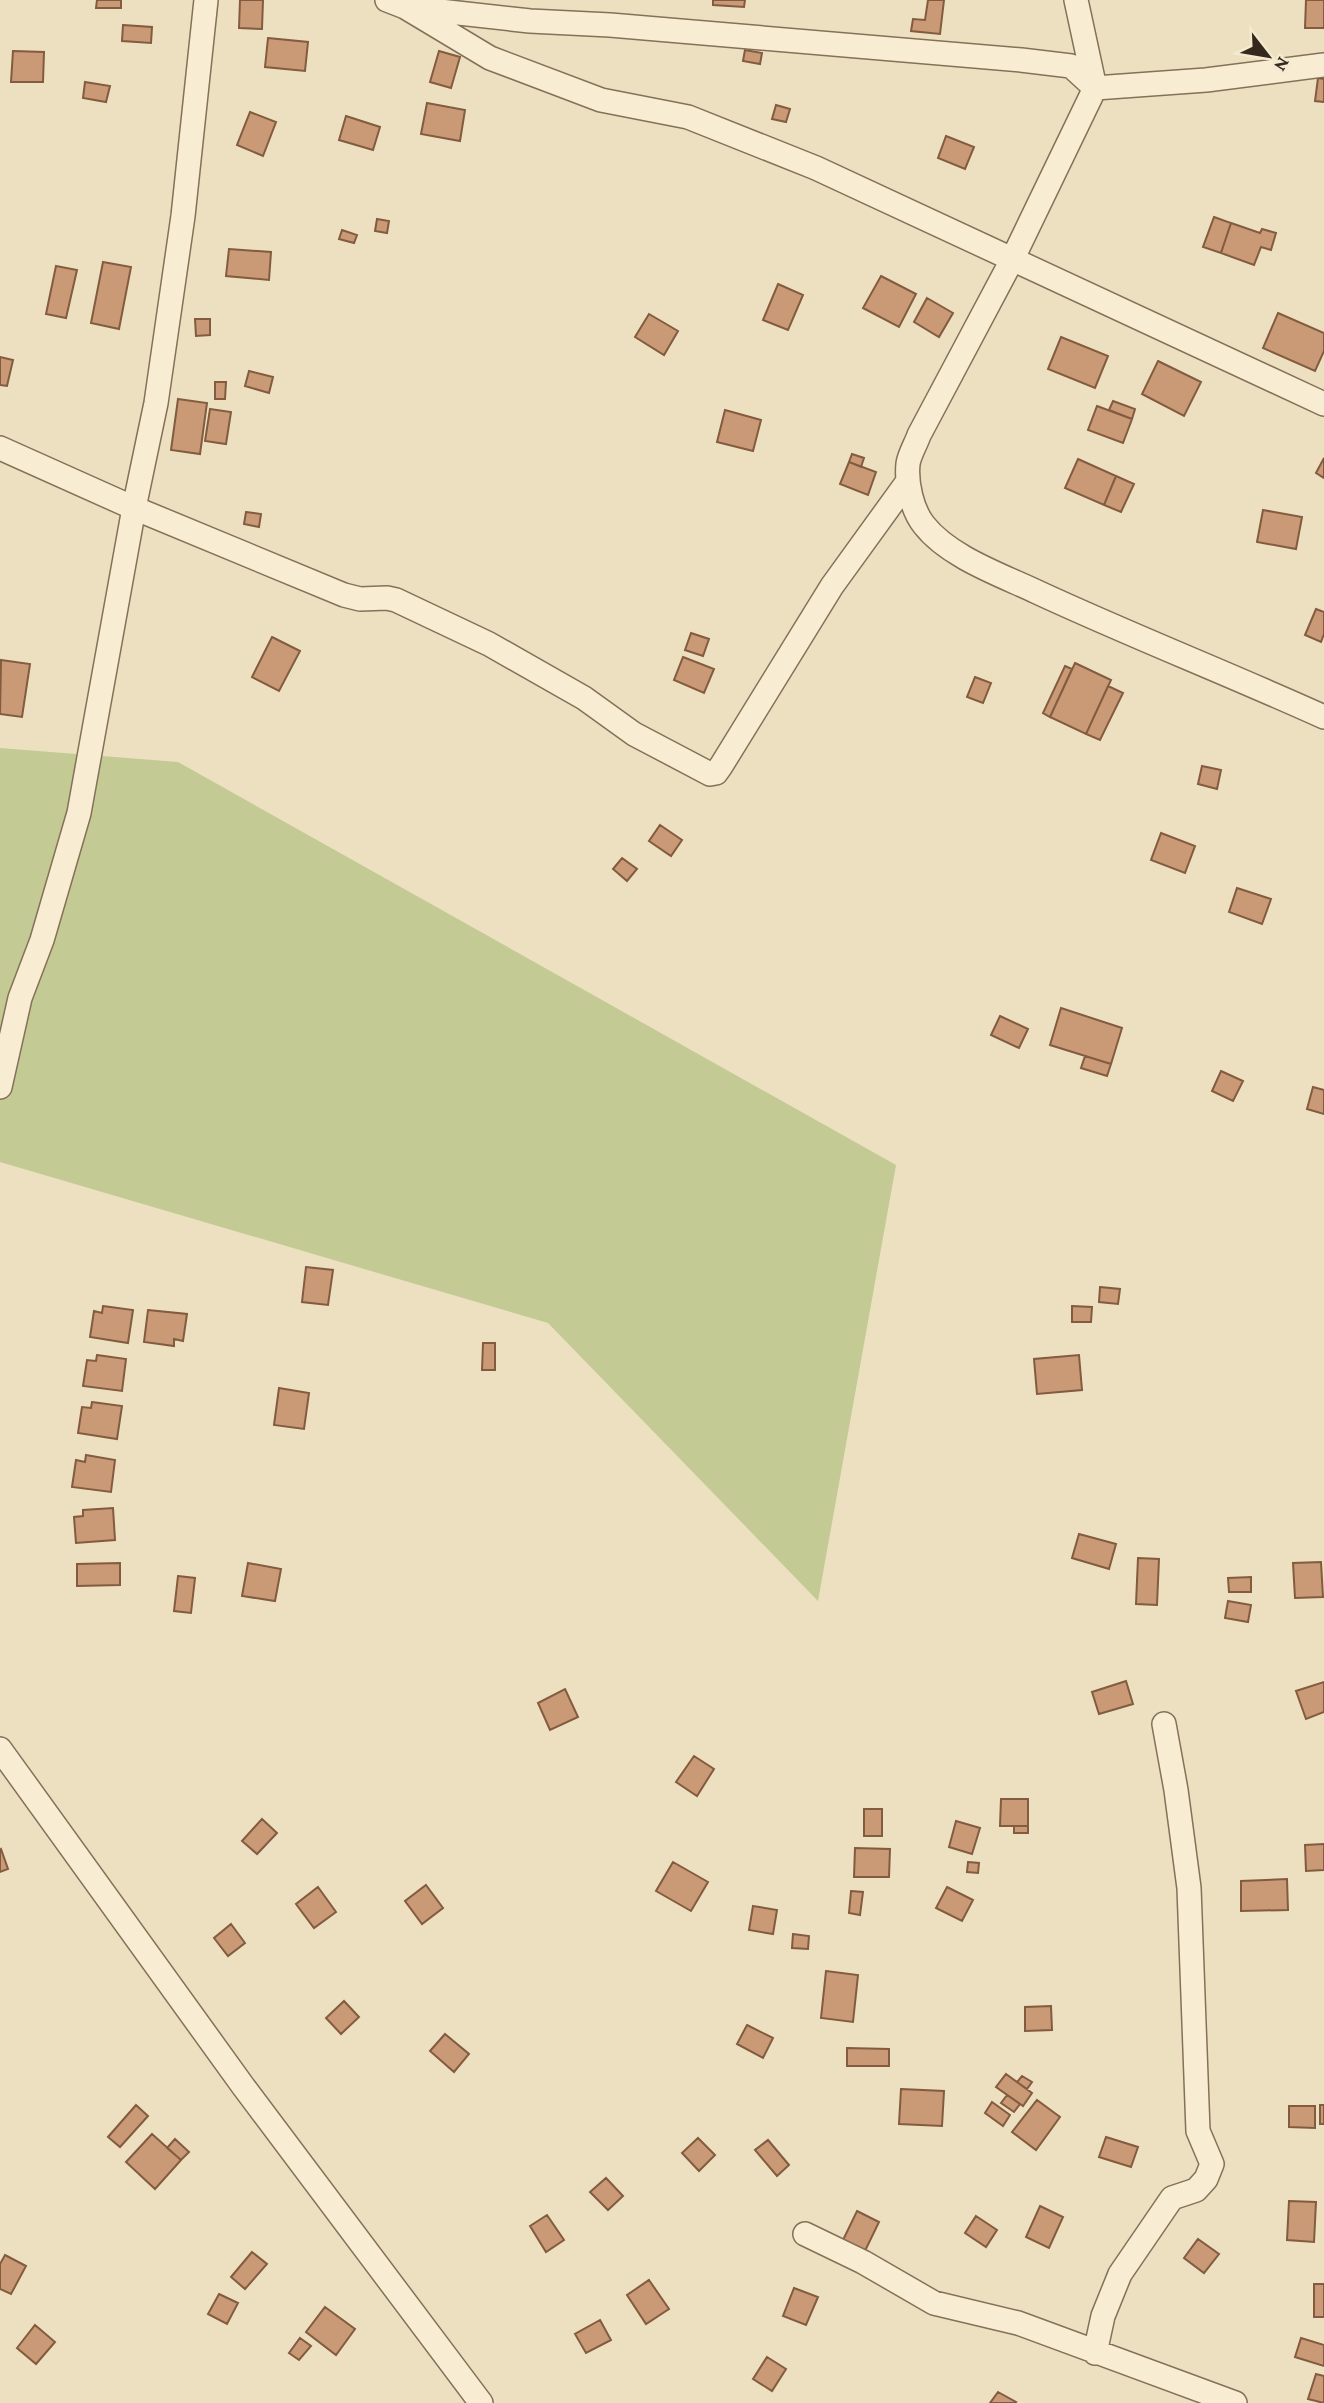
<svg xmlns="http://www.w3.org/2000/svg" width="1324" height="2403" viewBox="0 0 1324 2403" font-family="'Crimson Pro',serif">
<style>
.green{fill:#c3ca94}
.building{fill:#ca9a76;stroke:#835b3f;stroke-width:2}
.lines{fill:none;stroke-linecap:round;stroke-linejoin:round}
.minor-casing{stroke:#857058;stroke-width:26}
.minor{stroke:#f8edd3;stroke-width:23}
</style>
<rect width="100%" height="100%" fill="#ece0c0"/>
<path class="green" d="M0,748l178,14 718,403 -78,436 -270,-278 -548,-161z"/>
<path class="building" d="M97,0h24v8h-25z
M240,0h23l-1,29 -23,-1z
M713,0h32l-1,7 -31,-2z
M928,0h16l-4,34 -29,-3 2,-12 12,1z
M1306,0h18v28h-19z
M123,25l29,2 -1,16 -29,-2z
M268,38l40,4 -3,29 -40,-4z
M745,50l17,3 -2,11 -17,-3z
M13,51l31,1 -1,30h-32z
M439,51l21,6 -9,31 -21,-6z
M1318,78l6,1v23l-9,-1z
M85,82l25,4 -4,16 -23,-4z
M427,103l38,7 -5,31 -39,-7z
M776,105l14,4 -4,13 -14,-3z
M250,112l26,10 -13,34 -26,-11z
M346,116l34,11 -7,23 -34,-10z
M946,136l28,11 -9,22 -27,-11z
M1214,217l17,6 -10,30 -18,-6z
M377,219l12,2 -2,12 -12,-2z
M1231,223l29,10 2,-4 14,4 -5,17 -10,-3 -7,18 -33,-12z
M342,230l15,5 -3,8 -15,-4z
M229,249l42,3 -2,28 -43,-4z
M103,262l28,5 -12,62 -28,-6z
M56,266l21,4 -11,48 -20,-4z
M881,276l35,18 -17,33 -36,-19z
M778,284l25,11 -15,35 -25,-10z
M927,298l26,15 -14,24 -25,-15z
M1278,313l46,20v18l-9,20 -52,-23z
M649,314l29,17 -14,24 -29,-18z
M195,319h15v16l-14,1z
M1061,337l47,19 -13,32 -47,-19z
M0,357l13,3 -6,26 -7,-1z
M1158,361l43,21 -17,34 -42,-22z
M249,371l24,6 -4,16 -24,-7z
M215,382h11l-1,17h-10z
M178,399l29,4 -7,51 -29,-4z
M1113,401l22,8 -3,10 -23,-9z
M1097,406l35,13 -9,24 -35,-13z
M210,409l21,3 -5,32 -21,-3z
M725,410l36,10 -8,31 -36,-9z
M852,454l12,4 -3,9 -12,-5z
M1324,458v20l-8,-5z
M1078,459l38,17 -12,29 -39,-17z
M849,462l27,10 -8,23 -28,-11z
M1116,476l18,8 -13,28 -17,-7z
M1263,510l39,7 -6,32 -39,-7z
M246,512l15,2 -2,13 -15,-3z
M1316,609l8,3v22l-3,8 -16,-7z
M691,633l18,6 -6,17 -18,-6z
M272,637l28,14 -21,40 -27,-14z
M683,657l31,12 -10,24 -30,-13z
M1,660l29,4 -8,53 -22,-3z
M1075,663l36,17 -25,54 -36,-17z
M1065,666l7,3 -22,48 -7,-4z
M975,677l16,6 -8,20 -16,-6z
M1108,686l15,7 -23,47 -14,-6z
M1202,766l19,4 -4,19 -19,-5z
M660,825l22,15 -11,16 -22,-15z
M1161,833l34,13 -10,27 -34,-13z
M622,858l15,11 -10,12 -14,-12z
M1237,888l34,11 -9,25 -33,-12z
M1061,1008l61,20 -11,36 -61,-19z
M1000,1016l28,13 -9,19 -28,-13z
M1085,1056l26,8 -4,12 -26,-8z
M1221,1071l22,10 -10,20 -21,-10z
M1313,1087l11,3v24l-17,-5z
M306,1267l27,3 -5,35 -26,-3z
M1100,1287l20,2 -2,15 -19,-2z
M103,1306l30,4 -5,33 -38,-6 4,-26 8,2z
M1072,1306l20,1 -1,15h-19z
M148,1310l39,4 -4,27 -9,-2v7l-30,-4z
M483,1343h12v27h-13z
M97,1355l29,4 -4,32 -39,-5 4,-26 9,1z
M1079,1355l3,35 -45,4 -3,-35z
M279,1388l30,5 -5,36 -30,-4z
M92,1402l30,4 -5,33 -39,-6 4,-26 9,1z
M86,1455l29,5 -4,32 -39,-5 4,-27 9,2z
M113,1508l2,32 -39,3 -2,-26 9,-1v-6z
M1079,1534l37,10 -7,25 -37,-11z
M1138,1558l21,1 -2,46 -21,-1z
M1321,1562l2,35 -28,1 -2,-35z
M120,1563v22l-43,1v-22z
M248,1563l33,6 -6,32 -33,-5z
M178,1576l17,2 -4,35 -17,-2z
M1251,1577v15h-22l-1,-14z
M1228,1601l23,4 -3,17 -23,-4z
M1126,1681l7,23 -34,10 -7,-22z
M1324,1682v30l-18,7 -10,-28z
M565,1689l13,28 -28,13 -12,-27z
M694,1756l20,13 -17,27 -21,-14z
M1001,1799h27v27h-28z
M864,1809h18v27h-18z
M262,1819l15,14 -20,21 -15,-13z
M956,1821l24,7 -8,26 -23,-7z
M1014,1826h14v7h-14z
M1324,1844v26l-18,1 -1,-26z
M855,1848l35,1 -1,28h-35z
M1,1849l7,20 -8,3v-22z
M673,1862l35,20 -17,29 -35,-20z
M968,1862l11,1 -1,10 -11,-1z
M1287,1879l1,31 -47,1v-30z
M426,1885l17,23 -21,16 -17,-23z
M318,1887l18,25 -22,16 -18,-24z
M947,1887l26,13 -11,21 -26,-13z
M851,1891l12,1 -3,23 -11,-2z
M753,1906l24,4 -4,24 -24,-4z
M231,1924l14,19 -17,13 -14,-18z
M793,1934l16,2 -1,13 -16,-1z
M826,1971l32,4 -5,47 -32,-4z
M344,2001l15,16 -18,17 -15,-16z
M1051,2006l1,24 -27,1v-24z
M747,2025l26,13 -10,20 -26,-14z
M445,2034l24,20 -15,18 -24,-21z
M847,2048l42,1v17h-42z
M1006,2074l26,19 -9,13 -27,-19z
M1022,2076l10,6 -5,7 -10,-7z
M901,2089l43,2 -2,35 -43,-2z
M1007,2095l13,9 -6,8 -13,-9z
M1037,2100l23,17 -24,33 -24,-18z
M992,2102l18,13 -7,11 -18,-13z
M136,2105l12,11 -28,31 -12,-10z
M1320,2105h4v19h-4z
M1289,2106h26v22l-26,-1z
M152,2134l29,26 -26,29 -29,-27z
M1106,2137l32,10 -7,20 -32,-10z
M698,2138l17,17 -16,16 -17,-18z
M175,2139l14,13 -8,8 -14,-12z
M768,2140l21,25 -12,11 -22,-26z
M606,2178l17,18 -15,14 -18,-18z
M1289,2201l27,1 -2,40 -27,-2z
M1040,2206l23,11 -14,31 -23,-11z
M857,2211l22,11 -14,29 -22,-11z
M547,2215l17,25 -18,12 -16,-26z
M976,2216l21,14 -11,17 -21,-14z
M1198,2239l21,15 -15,19 -20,-15z
M252,2252l15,12 -22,25 -14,-12z
M5,2255l21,11 -15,28 -11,-5v-25z
M649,2280l20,29 -23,15 -19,-29z
M1314,2284h10v33h-10z
M794,2288l24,9 -12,28 -23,-9z
M219,2294l19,9 -11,21 -19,-10z
M325,2307l30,22 -19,26 -30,-23z
M600,2320l11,20 -25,13 -11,-19z
M35,2325l20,17 -19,22 -19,-16z
M300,2338l11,8 -12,14 -10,-7z
M1301,2338l23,7v21l-29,-9z
M767,2357l19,12 -14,22 -19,-12z
M1316,2374l8,2v27l-16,-4z
M998,2392l18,10 -1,1h-25z"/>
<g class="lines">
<defs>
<path id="minor" d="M387,0l18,7 85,51 111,42 87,17 128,51 508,236
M1076,0l19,88
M413,8l117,13 80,4 411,35 50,6 24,22
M1324,65l-118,15 -111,8 -82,170 -94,177c-3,9 -10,20 -11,29 -2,19 4,46 16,61 25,32 77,50 113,67 95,44 192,82 287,125
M0,448l134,60 210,87 16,4 27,-1 9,2 93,44 95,54 50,36 76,40 6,-1 5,-7 111,-180 76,-105
M0,1087l20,-89 22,-58 37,-127 55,-305 22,-105 27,-187 23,-216
M0,1749l243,337 238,317
M805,2234l58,28 71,41 84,20 217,80
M1095,2353l8,-37 17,-42 52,-76 24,-8 10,-11 6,-15 -14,-33 -9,-243 -13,-98 -12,-66"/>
</defs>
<use href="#minor" class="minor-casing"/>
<use href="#minor" class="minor"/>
</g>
<g transform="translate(1268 56) rotate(121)" stroke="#f4eacf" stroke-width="5" paint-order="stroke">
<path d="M0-5L12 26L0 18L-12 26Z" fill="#35281d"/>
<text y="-10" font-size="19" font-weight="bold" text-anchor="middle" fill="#35281d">N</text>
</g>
</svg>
